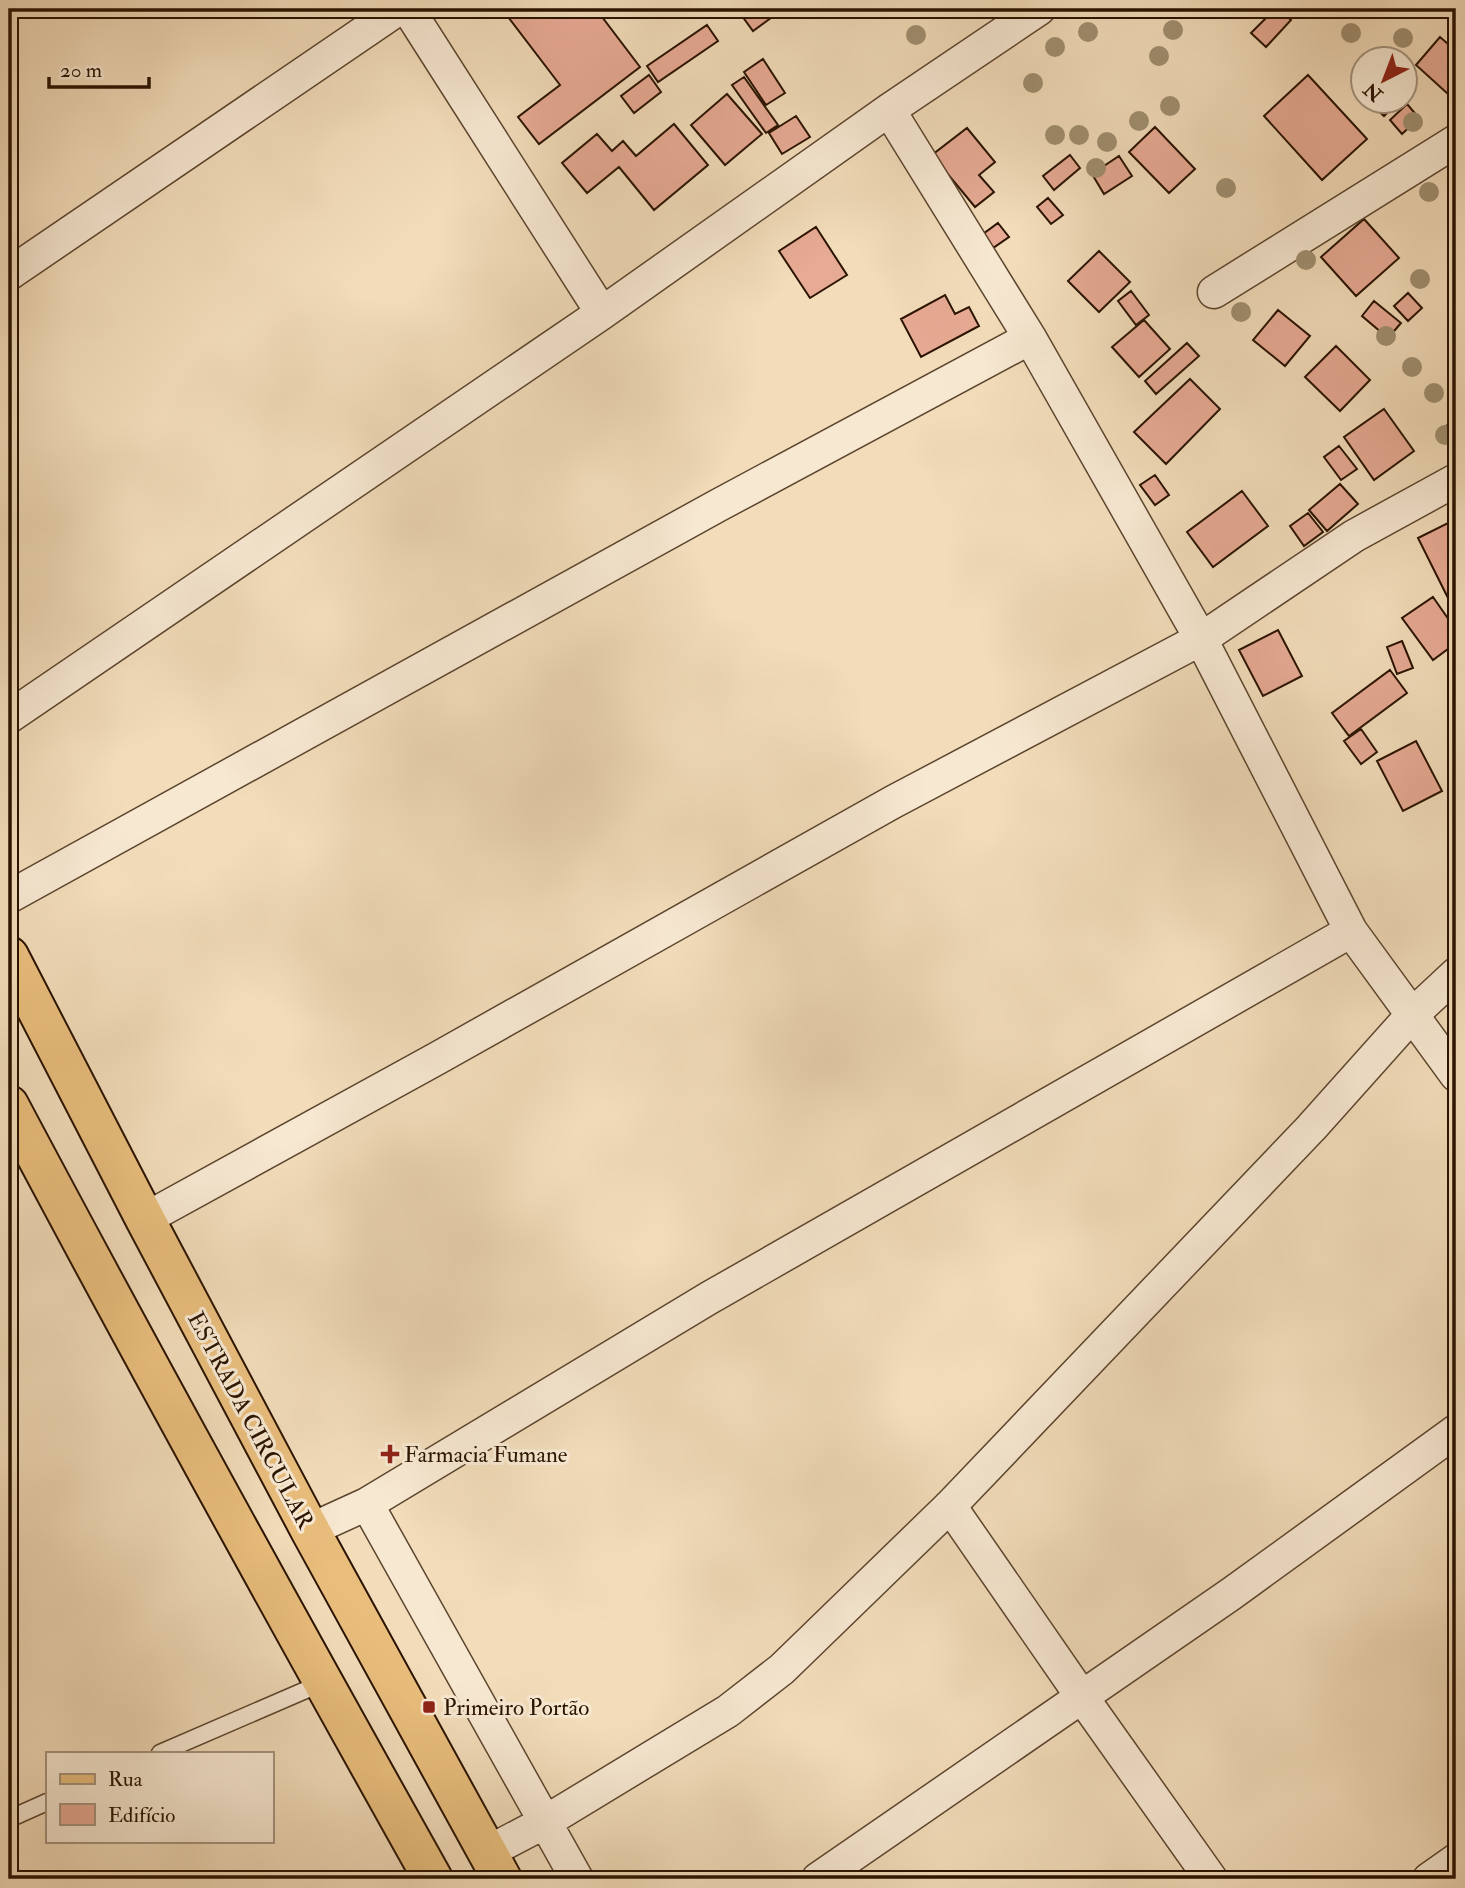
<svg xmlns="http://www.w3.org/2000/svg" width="1465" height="1888" viewBox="0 0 1465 1888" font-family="'IM FELL Double Pica',serif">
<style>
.building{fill:#e7aa94;stroke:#2a1300;stroke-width:2}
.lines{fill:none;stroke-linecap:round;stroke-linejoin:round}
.lane-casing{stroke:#5c452e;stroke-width:19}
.street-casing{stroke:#5c452e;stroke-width:35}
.primary-casing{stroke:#2a1300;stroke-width:42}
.lane{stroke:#f7e8d2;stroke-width:16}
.street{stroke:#f7e8d2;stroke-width:32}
.primary{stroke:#e9be7d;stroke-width:38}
.tree{fill:#a08f70}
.poi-dot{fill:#8f2418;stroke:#f7e8d2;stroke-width:2.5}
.labels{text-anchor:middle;stroke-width:6;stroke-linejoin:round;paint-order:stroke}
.street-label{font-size:23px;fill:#2a1300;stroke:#f7e8d2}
.poi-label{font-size:23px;fill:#2a1300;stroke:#f7e8d2;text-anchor:start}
</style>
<rect width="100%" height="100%" fill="#f2dcba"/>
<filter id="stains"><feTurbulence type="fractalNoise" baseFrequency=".00286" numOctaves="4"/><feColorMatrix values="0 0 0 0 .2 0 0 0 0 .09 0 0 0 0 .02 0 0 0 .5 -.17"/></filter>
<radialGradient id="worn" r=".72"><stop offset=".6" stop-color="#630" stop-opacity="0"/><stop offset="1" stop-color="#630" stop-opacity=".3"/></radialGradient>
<path class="building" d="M502,9h94l44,58 -101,77 -21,-27 42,-32z
M737,9h46l-30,22z
M1275,9h5l11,11 -25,27 -15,-14z
M707,25l11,16 -60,41 -11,-16z
M1440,37l16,14v32l-8,11 -32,-29z
M763,59l22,34 -19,12 -22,-33z
M649,75l12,17 -27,21 -13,-17z
M1308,75l59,64 -45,41 -58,-64z
M744,77l34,48 -12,8 -34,-48z
M727,94l35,40 -37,31 -34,-40z
M1369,102h26l2,1 -13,13z
M1407,104l12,14 -17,16 -12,-14z
M796,116l14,21 -28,17 -13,-21z
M674,124l34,41 -54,45 -35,-43 -32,26 -25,-30 35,-29 15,17 11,-10 13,15z
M1155,127l40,42 -26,24 -40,-41z
M967,128l28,34 -16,13 15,17 -19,15 -43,-52z
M1070,155l10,13 -26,22 -11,-14z
M1119,156l13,20 -28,18 -12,-20z
M1048,198l15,17 -12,9 -14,-17z
M1364,219l35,39 -43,38 -35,-39z
M998,223l11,14 -16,11 -10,-14z
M816,227l31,48 -37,23 -31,-47z
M1099,251l31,31 -31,30 -31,-31z
M1131,291l18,24 -13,10 -18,-24z
M1408,293l14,15 -14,13 -14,-15z
M945,295l10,19 14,-7 10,19 -58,31 -20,-38z
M1374,301l27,22 -13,15 -26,-22z
M1278,310l32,26 -25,30 -32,-26z
M1144,320l26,29 -31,28 -27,-30z
M1187,343l12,13 -43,38 -11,-13z
M1336,346l34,34 -30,31 -35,-34z
M1190,379l30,30 -54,55 -32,-32z
M1384,409l30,42 -40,29 -30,-43z
M1456,415v25l-12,-11z
M1339,446l18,23 -16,11 -17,-23z
M1155,475l14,20 -14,10 -15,-20z
M1340,484l18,20 -31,27 -18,-21z
M1242,491l26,35 -55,41 -26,-35z
M1308,513l15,19 -19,14 -14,-20z
M1456,519v77l-7,4 -31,-62z
M1433,597l23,33v13l-23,17 -31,-42z
M1278,630l24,46 -39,20 -24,-46z
M1402,641l11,27 -16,6 -10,-27z
M1390,670l17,23 -58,43 -17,-23z
M1361,729l16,23 -16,12 -17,-23z
M1416,741l26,50 -39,20 -26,-50z"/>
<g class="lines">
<defs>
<path id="lane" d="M160,1753l162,-70
M9,1819l38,-17"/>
<path id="street" d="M408,9l194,304
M889,110l141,228 171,301 150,292 105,144
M9,274l389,-265
M1214,292l242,-151
M9,717l593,-404 287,-203 150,-101
M9,897l708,-391 313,-168
M145,1219l291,-160 457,-257 308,-163 153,-103 102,-56
M367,1504l210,375
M950,1506l132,191 129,182
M310,1530l57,-26 342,-206 642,-367
M488,1852l57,-30 183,-111 54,-42 168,-163 361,-378 101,-113 44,-41
M818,1879l413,-285 225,-163
M1429,1879l27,-19"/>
<path id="primary" d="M9,956l136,263 165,311 192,349
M9,1105c138,260 280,517 424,774"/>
</defs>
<use href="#lane" class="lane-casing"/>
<use href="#street" class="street-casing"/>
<use href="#primary" class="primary-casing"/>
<use href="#lane" class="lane"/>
<use href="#street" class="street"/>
<use href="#primary" class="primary"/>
</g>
<g class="tree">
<circle cx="1173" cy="30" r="10"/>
<circle cx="1088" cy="32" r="10"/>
<circle cx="1351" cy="33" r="10"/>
<circle cx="916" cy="35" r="10"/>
<circle cx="1403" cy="38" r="10"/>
<circle cx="1055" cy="47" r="10"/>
<circle cx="1159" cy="56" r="10"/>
<circle cx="1033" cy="83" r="10"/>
<circle cx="1170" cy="106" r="10"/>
<circle cx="1139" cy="121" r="10"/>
<circle cx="1413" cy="122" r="10"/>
<circle cx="1055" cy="135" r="10"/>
<circle cx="1079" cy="135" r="10"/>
<circle cx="1107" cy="142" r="10"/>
<circle cx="1096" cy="168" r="10"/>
<circle cx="1226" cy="188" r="10"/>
<circle cx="1429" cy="192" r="10"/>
<circle cx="1306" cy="260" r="10"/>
<circle cx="1420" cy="279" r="10"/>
<circle cx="1241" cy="312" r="10"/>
<circle cx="1386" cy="336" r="10"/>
<circle cx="1412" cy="367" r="10"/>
<circle cx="1434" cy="393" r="10"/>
<circle cx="1445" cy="435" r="10"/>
</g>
<g class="poi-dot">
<path d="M386.5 1443.5h7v7h7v7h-7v7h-7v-7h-7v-7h7z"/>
<rect x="422" y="1700" width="14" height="14" rx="3.5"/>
</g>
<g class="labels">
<g class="street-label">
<text transform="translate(251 1420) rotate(62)" y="8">ESTRADA CIRCULAR</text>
</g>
<g class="poi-label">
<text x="404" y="1462">Farmacia Fumane</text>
<text x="443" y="1715">Primeiro Portão</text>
</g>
</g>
<rect width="1465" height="1888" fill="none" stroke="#f2dcba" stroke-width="35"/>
<rect x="10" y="10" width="1444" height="1867" fill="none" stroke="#2a1300" stroke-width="3.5"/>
<rect x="18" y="18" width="1430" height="1853" fill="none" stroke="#2a1300" stroke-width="2"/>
<rect x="46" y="1752" width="228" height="91" fill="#f7e8d2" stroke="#a5937e" stroke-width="2"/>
<rect x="60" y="1774" width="35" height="10" fill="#e9be7d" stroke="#a5937e" stroke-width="2"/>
<text x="108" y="1786" font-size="21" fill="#2a1300">Rua</text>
<rect x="60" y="1804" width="35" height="21" fill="#e7aa94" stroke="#a5937e" stroke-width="2"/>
<text x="108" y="1822" font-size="21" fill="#2a1300">Edifício</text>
<g transform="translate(1384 80) rotate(222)"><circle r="33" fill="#f7e8d2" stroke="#a5937e" stroke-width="2"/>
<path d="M0-5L12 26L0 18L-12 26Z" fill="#8f2418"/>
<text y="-10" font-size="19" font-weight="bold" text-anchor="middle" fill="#2a1300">N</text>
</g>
<path d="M49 77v10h100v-10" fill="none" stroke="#2a1300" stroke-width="3.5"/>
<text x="60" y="77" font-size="21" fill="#2a1300" stroke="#f7e8d2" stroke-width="5" paint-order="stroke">20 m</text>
<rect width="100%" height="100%" filter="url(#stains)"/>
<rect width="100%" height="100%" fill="url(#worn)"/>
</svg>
